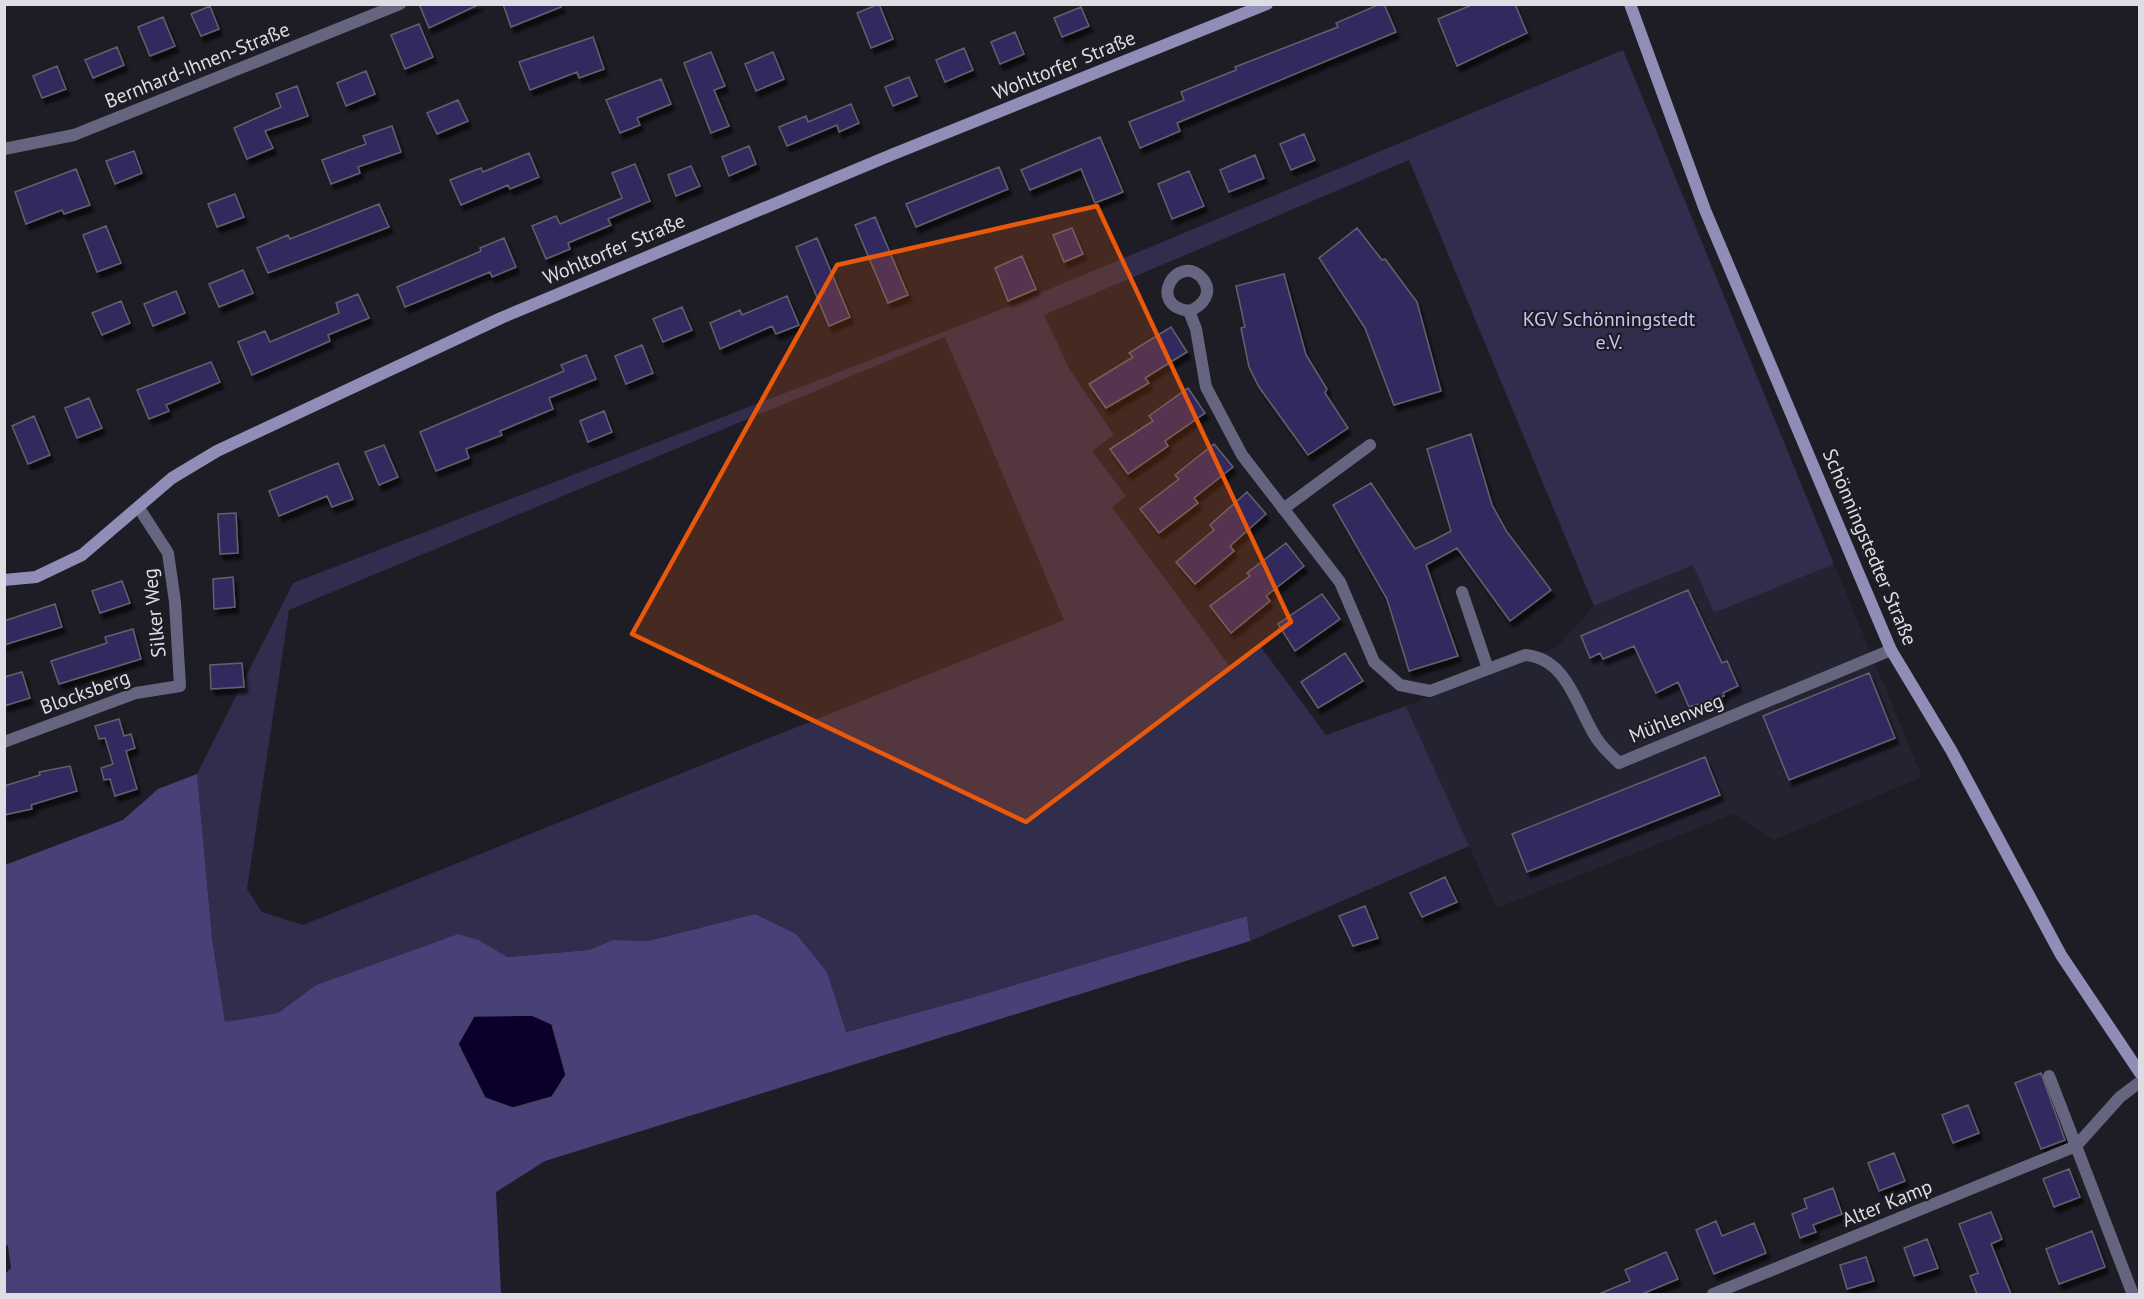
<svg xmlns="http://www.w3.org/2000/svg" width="2144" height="1299" viewBox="0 0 2144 1299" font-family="'PT Sans',sans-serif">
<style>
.built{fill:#242332}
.green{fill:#302d4d;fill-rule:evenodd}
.forest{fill:#484178}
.water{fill:#0b002b;stroke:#4a4262;stroke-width:1.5}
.building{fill:#322a5f;stroke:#62616c;stroke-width:1.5;filter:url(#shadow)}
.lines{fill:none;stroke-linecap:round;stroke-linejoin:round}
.street{stroke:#66657f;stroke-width:12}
.secondary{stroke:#908db7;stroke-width:12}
.marked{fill:#e8590c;fill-opacity:0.2;stroke:#e8590c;stroke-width:4.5;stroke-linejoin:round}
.labels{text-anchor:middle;stroke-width:4.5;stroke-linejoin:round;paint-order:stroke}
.street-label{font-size:20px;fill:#dddde3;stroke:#1e1d26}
.park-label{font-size:20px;fill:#c6c3f7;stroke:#1e1d26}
</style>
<defs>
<filter id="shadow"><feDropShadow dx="3.5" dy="6" stdDeviation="1.5" flood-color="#0009"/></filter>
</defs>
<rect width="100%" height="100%" fill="#1e1d26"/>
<path class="built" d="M1694,564l20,49 120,-49 88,213 -148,63 -41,-26 -236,94 -91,-202 151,-59 37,-41z"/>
<path class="green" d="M1623,50l211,514 -120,49 -21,-48 -99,41 -185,-446 -365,155 26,55 44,65 -22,16 34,45 -14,11 119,161 30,-21 65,88 80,-29 63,140 -219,95 -3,-25 -280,83 -122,33 -18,-60 -72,-58 -107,27 -35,-1 -24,10 -82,7 -28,-17 -21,-6 -142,51 -38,28 -53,9 -13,-84 -15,-164 96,-191 699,-270zM945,337l119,283 -761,305 -41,-13 -15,-23 42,-279z"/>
<path class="forest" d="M197,774l15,164 13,84 53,-9 38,-28 142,-51 21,6 28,17 82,-7 24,-10 35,1 107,-27 41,20 31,38 19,60 121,-33 280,-83 3,25 -705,220 -49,31 5,102h-496v-20l6,-6 -3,-22 -3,-2v-379l118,-45 35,-31z"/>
<path class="water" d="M532,1015l20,9 14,51 -14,22 -39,11 -28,-10 -27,-54 16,-28z"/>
<path class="building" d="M419,4h61l-51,24z
M503,4h58v3l-50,20z
M879,4l14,35 -22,9 -14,-35z
M1380,4h4l12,28 -219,91 3,8 -40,17 -11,-26 55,-22 -3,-8 55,-22 -1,-3 103,-40 -2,-4z
M1474,4h41l12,29 -70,33 -19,-47z
M210,6l9,23 -18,7 -10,-22z
M1081,7l8,19 -27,11 -8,-19z
M163,17l12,29 -25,10 -12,-29z
M419,24l14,33 -28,12 -14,-34z
M1015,32l9,22 -24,10 -9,-22z
M593,37l11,32 -25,9 -2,-6 -47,18 -11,-28z
M117,47l7,18 -31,13 -8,-18z
M964,48l9,22 -28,12 -9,-22z
M711,52l14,34 -11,4 15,36 -18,7 -27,-70z
M773,52l11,27 -28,12 -11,-27z
M57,66l9,23 -24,9 -9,-22z
M366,71l9,23 -29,12 -9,-23z
M909,77l8,19 -24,10 -8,-19z
M661,79l10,25 -34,14 3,7 -20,8 -14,-33z
M297,86l11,30 -43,15 8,17 -26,11 -13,-31 47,-21 -5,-13z
M458,100l10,21 -31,13 -10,-21z
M851,104l8,19 -20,9 -2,-7 -50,21 -8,-19 27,-11 2,6z
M392,126l9,26 -43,15 2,6 -29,11 -9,-24 44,-16 -3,-8z
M1304,134l11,26 -24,10 -11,-26z
M1100,137l23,55 -28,11 -14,-34 -51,21 -9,-20z
M749,146l7,18 -27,12 -7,-19z
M134,151l8,22 -27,11 -9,-23z
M529,153l10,24 -29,12 -2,-4 -47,20 -11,-25 31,-12 2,4z
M1255,155l9,23 -35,14 -9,-22z
M635,164l15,37 -42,18 3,6 -43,18 2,6 -24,10 -14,-33 24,-10 4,8 62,-26 -10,-25z
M691,166l9,20 -24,10 -8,-21z
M999,167l9,22 -92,38 -10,-23z
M76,169l14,36 -26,9 -2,-4 -36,14 -11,-32z
M1189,171l15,35 -32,13 -14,-35z
M235,194l9,23 -27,10 -9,-23z
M379,204l10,23 -121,46 -11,-25 31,-13 2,4z
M875,217l33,78 -20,8 -33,-78z
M106,226l15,37 -24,9 -14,-37z
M1072,228l11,26 -19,8 -11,-27z
M1357,228l25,32 3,-1 32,43 24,89 -47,14 -29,-77 -46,-70z
M504,238l12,29 -24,10 -2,-5 -85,35 -8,-20 84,-36 -1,-3z
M817,238l33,79 -21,9 -33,-79z
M1022,256l14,33 -28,12 -13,-33z
M243,270l10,23 -34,14 -10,-23z
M1284,274l22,81 21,34 -2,4 23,35 -40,27 -49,-68 -10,-20 -8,-39 4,-1 -9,-41z
M176,291l9,22 -32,13 -9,-22z
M358,294l11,24 -41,17 2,6 -78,34 -14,-33 27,-11 5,11 69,-29 -3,-10z
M787,296l12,29 -23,9 -4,-8 -52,23 -10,-26 30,-13 2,5z
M121,301l9,22 -28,12 -10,-22z
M682,307l10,23 -29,12 -10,-23z
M1171,327l16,25 -42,26 4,5 -43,25 -17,-24 44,-27 -4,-4z
M642,345l11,28 -27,11 -11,-28z
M586,355l10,24 -47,19 4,11 -53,22 2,4 -36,14 3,9 -33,13 -16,-39 144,-61 -3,-6z
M211,362l9,20 -54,23 3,6 -20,8 -12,-29z
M1188,388l17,25 -40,28 3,5 -40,28 -18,-25 43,-28 -4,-5z
M89,398l13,30 -25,10 -12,-30z
M604,411l8,21 -24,10 -8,-21z
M34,416l16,39 -22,9 -16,-38z
M1471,434l21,71 15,27 44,58 -41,31 -53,-73 -31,17 32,91 -49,15 -22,-72 -54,-94 38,-22 44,66 19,-9 17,-9 -24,-82z
M1214,444l19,23 -39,31 4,5 -39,30 -19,-24 39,-30 -4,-4z
M384,445l14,32 -19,8 -14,-33z
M338,463l15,36 -21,8 -5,-11 -48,20 -10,-25z
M1247,492l19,22 -36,32 4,5 -39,33 -19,-22 38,-32 -4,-5z
M236,513l2,40 -18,1 -2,-40z
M1286,543l18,23 -38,30 4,5 -39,32 -21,-27 40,-30 -3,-3z
M233,577l2,30 -21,2 -1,-30z
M122,581l8,22 -30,10 -8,-22z
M1688,590l34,73 5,-2 11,25 -15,7 1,3 -35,11 -11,-25 -22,11 -22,-47 -31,13 -3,-6 -10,5 -9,-22z
M1322,594l18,25 -45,32 -17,-27z
M55,604l7,23 -58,18v-24z
M133,629l8,30 -82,25 -8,-23 56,-18 -2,-6z
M1345,653l18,28 -45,27 -17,-26z
M242,663l2,24 -33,2 -1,-24z
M22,672l8,26 -26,8v-29z
M1869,673l26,65 -106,42 -26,-64z
M119,719l5,17 7,-2 4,14 -9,3 11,38 -22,7 -5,-17 -6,1 -3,-12 12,-4 -8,-26 -6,1 -4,-13z
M1705,757l15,38 -193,77 -15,-38z
M70,766l7,25 -46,14 1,4 -28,6v-29l36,-11 -1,-3z
M1445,877l12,25 -35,15 -12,-24z
M1365,906l13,32 -25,8 -14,-30z
M2041,1073l24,67 -24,9 -26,-66z
M1968,1105l11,28 -26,10 -11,-28z
M1894,1153l11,28 -26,10 -11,-28z
M2069,1169l11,28 -26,10 -11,-28z
M1833,1188l9,26 -29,11 3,7 -16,6 -8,-24 15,-6 -3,-9z
M1991,1212l11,27 -11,5 20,50h-34l-7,-18 8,-3 -19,-49z
M1716,1221l6,15 32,-13 12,30 -52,21 -18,-44z
M2092,1231l13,36 -46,17 -13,-35z
M1927,1239l11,29 -24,8 -10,-28z
M1666,1252l12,27 -36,15h-43l31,-13 -5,-11z
M1866,1257l8,24 -27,8 -7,-24z"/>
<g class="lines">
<path class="street" d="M4,149l70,-14 326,-131
M1189,311c-44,-6 -11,-59 13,-33 12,14 1,28 -13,33l7,18 10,58 36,68 98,127 34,80 26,23 30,6 95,-36c43,3 52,54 72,84 6,9 14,16 22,24l272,-113
M1283,509l87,-64
M1462,592l26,77
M4,742l132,-49 44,-7 -5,-84 -7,-49 -29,-45
M2132,1292l-56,-146 44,-49 20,-15
M1713,1294l363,-148 -27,-70"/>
<path class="secondary" d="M1630,4l75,206 186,440 60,100 110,205 79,118
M4,580l32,-3 46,-22 90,-77 45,-27 284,-133 390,-163 376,-151"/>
</g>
<path class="marked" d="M1097,206l194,416 -265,200 -394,-188 205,-369z"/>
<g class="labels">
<g class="street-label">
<text transform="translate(197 65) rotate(-22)" y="7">Bernhard-Ihnen-Straße</text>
<text transform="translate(1064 65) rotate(-22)" y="7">Wohltorfer Straße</text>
<text transform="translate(614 249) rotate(-23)" y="7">Wohltorfer Straße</text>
<text transform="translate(1870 547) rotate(67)" y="7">Schönningstedter Straße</text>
<text transform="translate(154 613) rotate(-96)" y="7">Silker Weg</text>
<text transform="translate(85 692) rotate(-20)" y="7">Blocksberg</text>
<text transform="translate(1676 718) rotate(-22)" y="7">Mühlenweg</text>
<text transform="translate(1887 1203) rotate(-22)" y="7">Alter Kamp</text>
</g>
<g class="park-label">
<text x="1609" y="326">KGV Schönningstedt<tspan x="1609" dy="23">e.V.</tspan></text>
</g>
</g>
<rect width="2144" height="1299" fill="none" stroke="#dddde3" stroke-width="12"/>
</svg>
